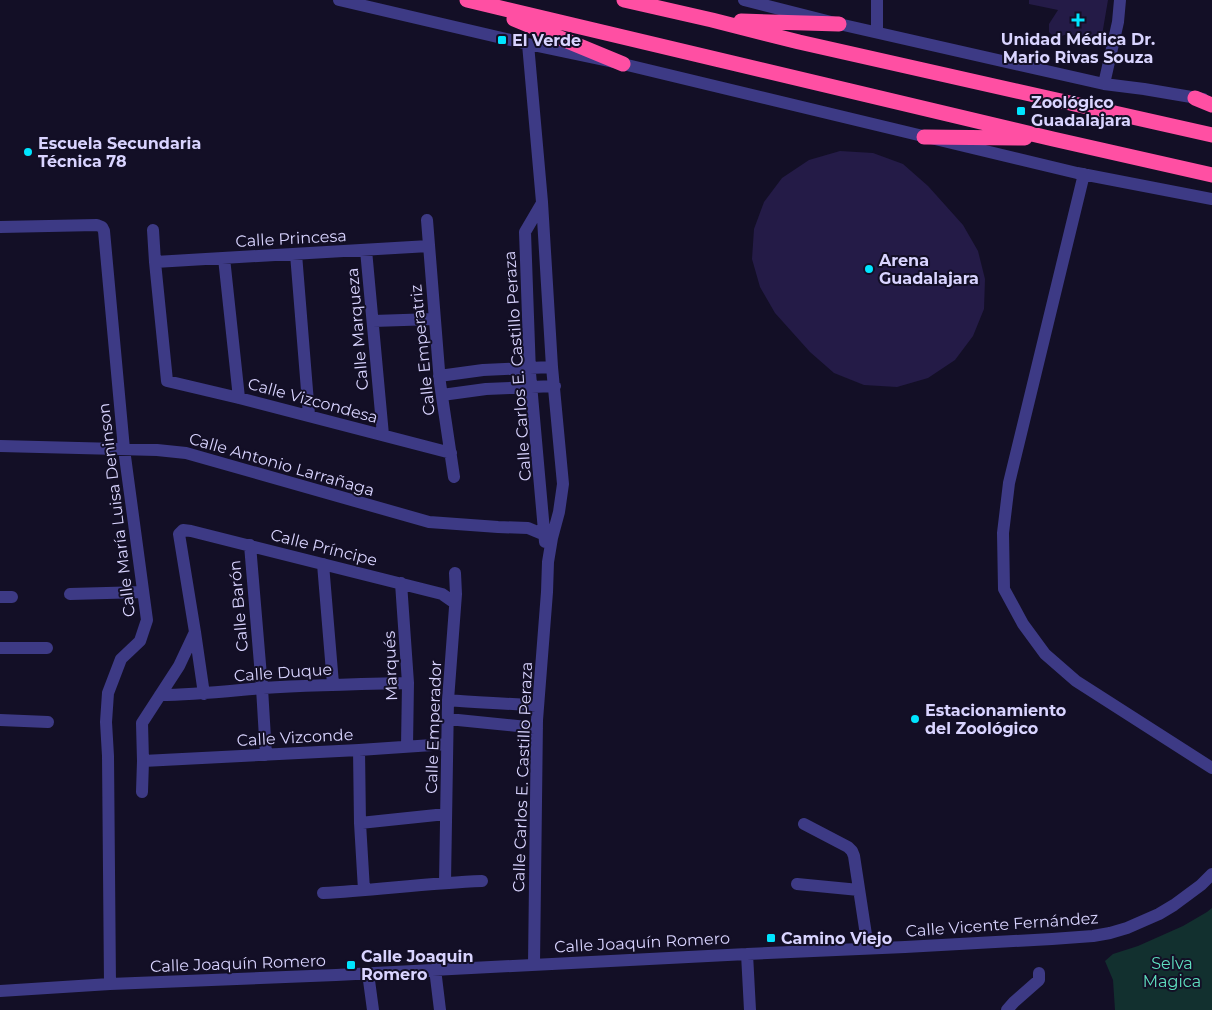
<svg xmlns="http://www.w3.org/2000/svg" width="1212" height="1010" viewBox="0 0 1212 1010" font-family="Montserrat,sans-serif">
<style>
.green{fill:#12302f}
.building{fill:#241b47}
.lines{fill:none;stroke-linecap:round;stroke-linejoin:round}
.minor{stroke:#3d3a85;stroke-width:12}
.highway{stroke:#ff4fa3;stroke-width:15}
.poi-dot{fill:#00e5ff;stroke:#130f26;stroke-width:2}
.labels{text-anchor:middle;stroke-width:4;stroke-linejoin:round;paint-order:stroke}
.poi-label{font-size:16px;font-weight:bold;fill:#d9d4ff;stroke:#130f26;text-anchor:start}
.street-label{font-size:16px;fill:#d9d4ff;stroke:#130f26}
.park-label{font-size:16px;fill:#5fe0c0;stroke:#130f26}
</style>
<rect width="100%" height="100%" fill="#130f26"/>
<path class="green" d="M1212,908v102h-97l-2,-30 -8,-19 8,-7 25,-8 45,-20 24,-14z"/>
<path class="building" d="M1029,0h79l-7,41 -34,-7 -8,3h-5l-5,-5v-8l9,-14 -29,-6z
M840,151l33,2 30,11 25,22 35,39 15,26 7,28 -1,30 -11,27 -18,24 -27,18 -31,9 -33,-2 -30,-12 -24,-21 -35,-39 -15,-26 -8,-28 2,-30 10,-27 18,-24 27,-18z"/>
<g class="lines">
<path class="minor" d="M339,0l189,44 95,20 454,109 135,26
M744,0l95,24 265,60 40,5 59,10
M877,0v32
M528,44l14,158 10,165 11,117 -4,28 -7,26 -4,24 -1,30 -10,128 -3,244
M1104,84l14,-62 2,-22
M1084,174l-75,309 -6,50 1,56 19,35 22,30 31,27 136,87
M542,203l-17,29 5,141 15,169
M427,220l13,163 14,94
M0,227l97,-2 5,2 2,4 20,218 23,171 -7,21 -19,18 -13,34 -2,29 2,34 2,228
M153,230l2,32 12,119 72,17 212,55
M366,250l17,185
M296,254l13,161
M224,258l15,140
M155,262l274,-16
M373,321l61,-2
M439,376l44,-6 69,-3
M442,395l44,-6 69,-3
M0,446l157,4 29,3 243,69 69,5 30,1 24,10
M250,545l12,143 4,67
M323,564l10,120
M401,583l7,100 -1,63
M70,594l73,-2
M0,597h12
M0,648h47
M204,694l-9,-62 -16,-98 4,-4 8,1 251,63 13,9
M160,695c34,0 68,-4 103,-7 48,-3 97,-4 145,-5
M448,700c30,3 60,3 90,6
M448,719l89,9
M0,720l48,2
M359,750l1,73 4,67
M143,761l216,-11 88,-6
M142,792l1,-31 -1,-38 37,-57 16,-34
M360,823l86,-9
M804,824l44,23 4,4 2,5 14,92
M445,883l3,-183 8,-106 -1,-21
M797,884l62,6
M323,893c53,-3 106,-10 159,-12
M747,954l3,56
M435,969l5,41
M368,973l5,37
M0,991l110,-7 226,-9 411,-21 158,-7 147,-8 41,-3 17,-3 17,-5 32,-14 15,-9 27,-20 11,-11
M1007,1010l7,-8 25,-22v-7"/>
<path class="highway" d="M467,0l586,139 159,36
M624,0l88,20 87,22 413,93
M514,19l109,45
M741,21l98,3
M1195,98l17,7
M924,137l101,1"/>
</g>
<g class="poi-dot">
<path d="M1075.5 12.5h5v5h5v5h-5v5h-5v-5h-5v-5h5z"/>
<rect x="497" y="35" width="10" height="10" rx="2.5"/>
<rect x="1016" y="106" width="10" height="10" rx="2.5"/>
<circle cx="28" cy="152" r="5"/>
<circle cx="869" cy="269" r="5"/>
<circle cx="915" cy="719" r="5"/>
<rect x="766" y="933" width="10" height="10" rx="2.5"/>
<rect x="346" y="960" width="10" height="10" rx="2.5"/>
</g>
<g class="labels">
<g class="poi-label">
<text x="1078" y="45" text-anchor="middle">Unidad Médica Dr.<tspan x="1078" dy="18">Mario Rivas Souza</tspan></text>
<text x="512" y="46">El Verde</text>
<text x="1031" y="108">Zoológico<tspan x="1031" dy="18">Guadalajara</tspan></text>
<text x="38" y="149">Escuela Secundaria<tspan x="38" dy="18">Técnica 78</tspan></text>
<text x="879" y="266">Arena<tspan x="879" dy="18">Guadalajara</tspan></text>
<text x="925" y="716">Estacionamiento<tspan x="925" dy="18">del Zoológico</tspan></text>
<text x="781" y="944">Camino Viejo</text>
<text x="361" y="962">Calle Joaquin<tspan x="361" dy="18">Romero</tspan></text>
</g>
<g class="street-label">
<text transform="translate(291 238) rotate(-3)" y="6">Calle Princesa</text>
<text transform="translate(357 329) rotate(-95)" y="6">Calle Marqueza</text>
<text transform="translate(422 350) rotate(-96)" y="6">Calle Emperatriz</text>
<text transform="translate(517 366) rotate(-94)" y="6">Calle Carlos E. Castillo Peraza</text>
<text transform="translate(313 400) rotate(15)" y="6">Calle Vizcondesa</text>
<text transform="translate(282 464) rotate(16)" y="6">Calle Antonio Larrañaga</text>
<text transform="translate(116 510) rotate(-97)" y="6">Calle María Luisa Deninson</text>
<text transform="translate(324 547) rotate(14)" y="6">Calle Príncipe</text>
<text transform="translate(238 606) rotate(-95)" y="6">Calle Barón</text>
<text transform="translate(390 666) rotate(-92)" y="6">Marqués</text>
<text transform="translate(283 672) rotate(-4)" y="6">Calle Duque</text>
<text transform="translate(433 727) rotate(-88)" y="6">Calle Emperador</text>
<text transform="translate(295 737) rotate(-3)" y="6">Calle Vizconde</text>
<text transform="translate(522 777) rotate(-88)" y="6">Calle Carlos E. Castillo Peraza</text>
<text transform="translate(1002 924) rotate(-4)" y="6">Calle Vicente Fernández</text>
<text transform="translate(642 942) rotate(-3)" y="6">Calle Joaquín Romero</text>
<text transform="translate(238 963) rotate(-2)" y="6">Calle Joaquín Romero</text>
</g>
<g class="park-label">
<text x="1172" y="969">Selva<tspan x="1172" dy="18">Magica</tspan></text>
</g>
</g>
</svg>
